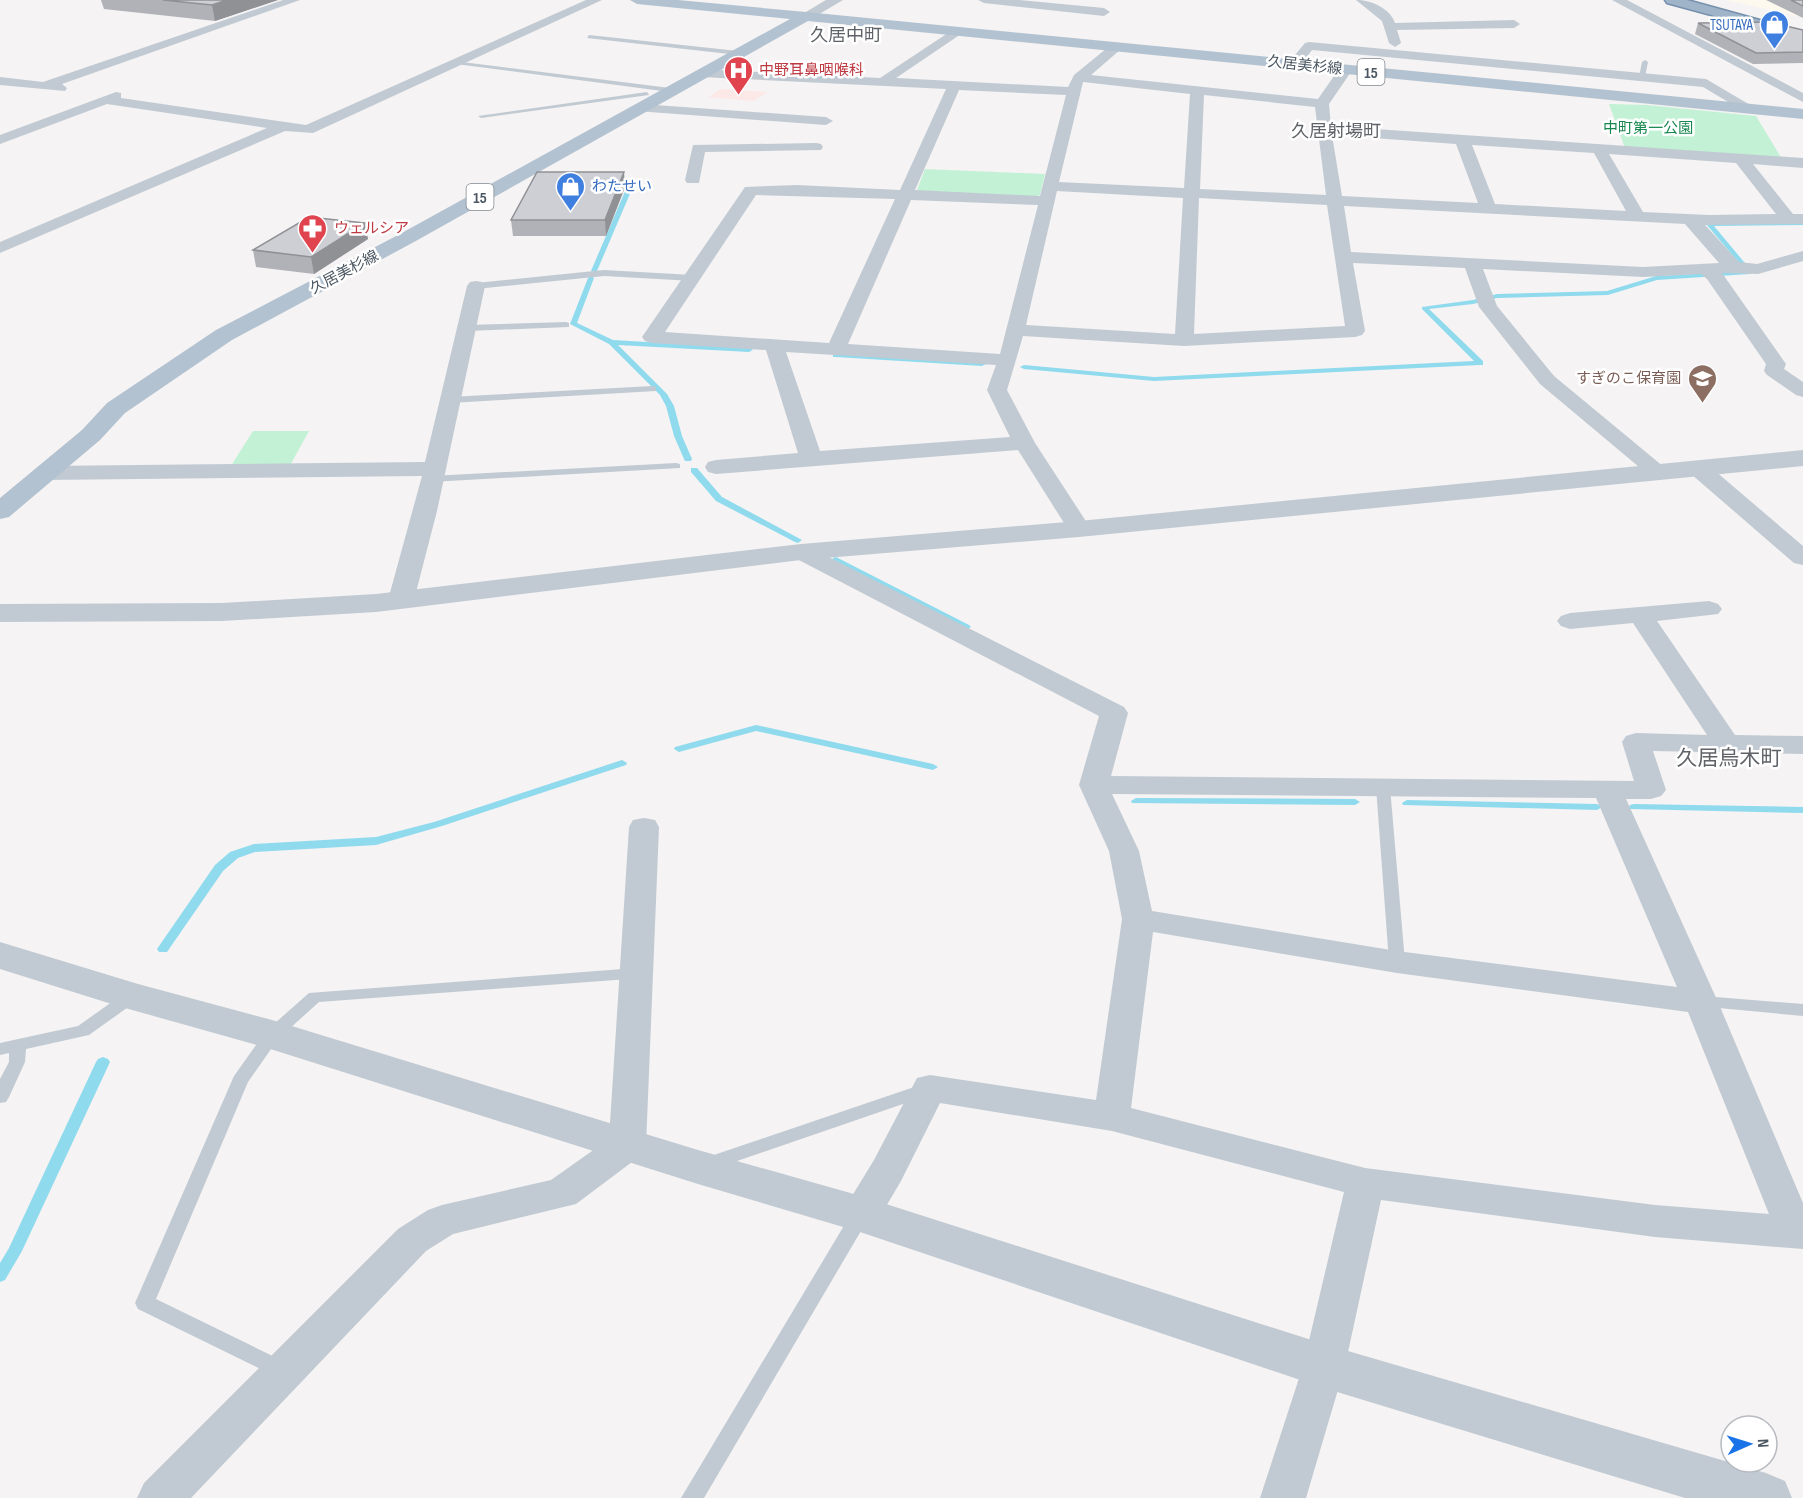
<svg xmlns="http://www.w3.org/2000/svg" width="1803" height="1498" viewBox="0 0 1803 1498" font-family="'Sofia Sans Condensed','Noto Sans JP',sans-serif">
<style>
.commercial{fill:#fdf9ef}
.medical{fill:#fce8e6}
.green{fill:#c3f1d5}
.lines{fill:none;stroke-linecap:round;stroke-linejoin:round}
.stream{fill:#90daee;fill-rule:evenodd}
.trunk-casing{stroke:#7690ad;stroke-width:3}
.service{fill:#c1cad2;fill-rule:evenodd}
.minor{fill:#c1cad2;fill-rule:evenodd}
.tertiary{fill:#c1cad2;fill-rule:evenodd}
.primary{fill:#b3c2d1;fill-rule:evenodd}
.trunk{fill:#9fb4c9;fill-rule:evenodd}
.wall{fill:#b0b2b7}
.shaded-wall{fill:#909195}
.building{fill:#cdcfd5;stroke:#909195;stroke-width:1.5}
.labels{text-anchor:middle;stroke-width:5;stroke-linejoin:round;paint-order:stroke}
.far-shop-label{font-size:15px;fill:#366cbe;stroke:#fff;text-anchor:end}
.far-street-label{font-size:15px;fill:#4a5661;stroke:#fff}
.far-health-label{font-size:15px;fill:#be3a42;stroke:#fff;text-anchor:start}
.far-park-label{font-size:15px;fill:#17864f;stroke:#fff}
.far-education-label{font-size:15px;fill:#785e54;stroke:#fff;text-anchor:end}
.shield{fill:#fff;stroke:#808990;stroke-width:1.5}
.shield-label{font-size:16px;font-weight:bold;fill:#4a5661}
.far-quarter-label{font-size:18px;fill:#5f6368;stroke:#fff}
.quarter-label{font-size:21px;fill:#5f6368;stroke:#fff}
</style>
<rect width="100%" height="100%" fill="#f5f3f3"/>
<path class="commercial" d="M1726,0h77v18l-2,-1z"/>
<path class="medical" d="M720,89l47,3 -13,9 -45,-4z"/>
<path class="green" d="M1609,104l38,1 109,11 26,43 -157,-11z
M925,169l120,5 -5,21 -7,3 -110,-6 -6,-2z
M253,431h56l-21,38h-59z"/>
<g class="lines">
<path class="stream" d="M629,187l3,2 -35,82 -5,1 -1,-1 35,-82z
M1803,221v4l-89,1 30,36 1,1 -3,2 -2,-1 -34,-40 3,-2z
M1748,271l3,2 -1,1 -93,6 -49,15 -111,3 -24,6 -44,5 54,52v4h-3l-326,16 -130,-12 -4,-2 4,-2 130,12 320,-16 -52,-52v-2l51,-7 24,-6 110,-3 49,-15z
M591,276l3,2 -17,45 36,17 136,8 4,2 -4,2 -131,-7 49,49 7,12 8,30 10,23 -1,2h-6l-1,-2 -10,-23 -8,-30 -6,-11 -51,-51 -39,-20 18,-46z
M833,353l149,9 4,2 -4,2 -146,-9h-3z
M691,468h6l25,29 80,43 -4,3 -3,-1 -79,-41 -25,-29z
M836,557l133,68 2,2 -5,3 -3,-1 -130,-67v-4z
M756,725l177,39 5,3 -5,3 -177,-39 -77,21 -5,-3 1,-2z
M622,760l5,3 -1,2 -184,61 -66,19 -121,7 -17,6 -15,13 -56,81h-8l-2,-3 58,-84 15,-13 24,-8 122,-7 58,-15z
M1136,798l219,1 5,3 -5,3 -223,-2 -1,-2z
M1407,800l190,4 5,3 -5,3 -194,-5 -1,-2z
M1634,804l169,3v6l-173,-4 -1,-2 1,-2z
M103,1057l5,2 2,3 -88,189 -17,29 -5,2v-19l9,-15 87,-186 2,-3z"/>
<defs>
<path id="trunk" d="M1665,0h22l116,32v8l-136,-37z"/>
</defs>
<use href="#trunk" class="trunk-casing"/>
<path class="service" d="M589,35l149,16 3,2 -3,2 -151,-17z
M1645,60l3,2 -3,15 -3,2 -3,-2 3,-15z
M454,61l216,27 3,2 -3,2 -214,-28z
M647,92l2,3 -168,23 -3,-2z
M604,270l89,5 4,3 -4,3 -89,-5 -128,13 -4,-3 4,-3z
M566,322l3,1v4l-101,4 -4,-3 4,-3z
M653,386l3,1v4l-206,12 -5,-3 5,-3z
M676,463l4,1v4l-249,14 -5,-3 5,-3z
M1383,783l7,4 15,175 -2,4h-12l-2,-4 -13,-175z
M636,968l6,2 2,4 -2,4 -323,24 -41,37 -30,43 -92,217 133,65 3,6 -3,6 -7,3 -7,-3 -137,-67 -3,-6 99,-227 32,-45 43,-38z
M132,990l6,2 2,4 -2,4 -49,35 -63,14 -1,13 -16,35 -3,5 -6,1v-24l9,-17v-9l-9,2v-12l78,-17 48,-34z
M1703,996l100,8v12l-106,-10 -2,-4 2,-4z
M926,1083l6,1 3,5 -3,5 -224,77 -6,-2 -3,-5 3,-5z
M861,1207l7,2 2,5 -2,5 -164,279h-23l173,-289z"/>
<path class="minor" d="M283,0h17l-238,84 5,4 -2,3 -65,-6v-8l43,5z
M586,0h16l-289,133 -28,-2 -285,122v-11l267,-114 -160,-24 -107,40v-9l116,-43 5,1v5l185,27z
M978,0h41l85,8 6,4 -6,4 -120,-13z
M1356,0c15,0 34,8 39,23l119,-3 6,4 -6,4 -117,2 4,13 -6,4 -6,-4 -7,-22z
M1612,0h15l176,93v9z
M957,27l6,4 -2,3 -65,44 172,9 6,-12 38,-31 4,-1 6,4 -2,3 -29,25 227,24 23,-33h10l2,3 -24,35 2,22 472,32v10l-50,-4 40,50h10v10l-98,1 34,37 18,2 46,-13v10l-45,13 -36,-1 64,91 -2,5 19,13v15l-7,-2 -29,-20 -3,-4 2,-7 -59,-85 -6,-5 -58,3 -160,-8 14,37 57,70 116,96 -3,5 -8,2 -8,-2 -111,-93 -61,-77 -14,-39 -112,-5 12,68 -3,4 -7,2 -171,9 -161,-10 -16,54 28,53 56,86 -4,5 -8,2 -8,-2 -53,-84 -302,24 -8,-2 -3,-5 3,-5 8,-2 82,-7 -32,-103 -114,-7 -7,-2 -3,-4 103,-150 52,-2 103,5 46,-101 -246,-12 -7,-4 7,-4 180,9zM1083,82l107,12 -6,94 -125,-6zM959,90l107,5 -26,101 -125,-6zM1204,95l111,12 11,88 -126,-6zM1332,135l124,9 22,59 -136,-7zM1472,145l122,8 32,58 -131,-7zM1609,154l127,9 40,51 -67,1 -66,-3zM1057,191l126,7 -8,136 -149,-9zM756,195l139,4 -66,144 -164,-11zM1199,198l128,7 18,121 -151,8zM911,200l127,5 -38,149 -152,-10zM1344,206l341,18 34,39 -76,4 -292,-15zM786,352l210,13 -9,25 23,47 -190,14z
M1309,42l397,37 51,30 -7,4 -5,-1 -42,-25 -391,-37 -13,18h-10l-2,-3 2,-3 16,-19z
M641,104l185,13 7,4 -7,4 -190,-14 -2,-3 2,-3z
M816,143l5,1 2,3 -2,3 -116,2 -6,31h-12l-2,-3 8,-35z
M476,281l6,1 3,4 -48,225 -23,89 -4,5 -9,3 -9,-3 -4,-5 34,-124 -378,4 -8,-2 -3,-5 3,-5 8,-2 381,-4 42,-176 3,-4z
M1699,462l8,2 96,82v19l-9,-2 -103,-89 -3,-5 3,-5z
M801,545l8,2 315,160 4,6 -17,63 523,5 -12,-39 4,-6 10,-3 71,2 -74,-112 -63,6 -9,-3 -4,-5 4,-5 9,-3 139,-12 9,3 4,5 -4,5 -61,7 78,114 68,1v18l-150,-3 13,39 -5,6 -10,3h-25l92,203 85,201v46l-148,-12 -274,-37 -36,166 -39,132h-46l43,-132 41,-174 -232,-61 -172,-28 -39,78 -26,44 -14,5 -14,-5 -6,-11 33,-54 43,-82 13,-3 166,25 26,-181 -13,-68 -30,-66 20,-69 -306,-159 -4,-5 4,-5zM1112,794l484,4 81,189 -280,-36 -245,-40 -13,-60zM1153,932l244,41 291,39 81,202 -114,-9 -290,-37 -234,-60z
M644,818l11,2 4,7 -13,319 -6,10 -64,48 -123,30 -27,17 -235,247h-54l7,-15 254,-254 30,-19 14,-5 109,-25 58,-41 20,-312 4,-7z"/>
<path class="tertiary" d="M826,0h17l-32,19 -5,1 -7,-4z
M1803,450v16l-724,71 -278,23 -425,52 -154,9 -222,1v-18l222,-1 154,-9 425,-50 278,-23z
M0,942l138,42 134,36 426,130 163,46 463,148 442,129 19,8 7,17h-107l-361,-110 -464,-156 -162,-48 -434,-137 -146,-41 -118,-37z"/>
<path class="primary" d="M630,0h48l128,12 997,97v10l-995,-98 -394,221 -182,98 -107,73 -25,27 -91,77 -9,2v-21l82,-68 25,-27 109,-73 184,-96 390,-215 -153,-15z"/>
<use href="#trunk" class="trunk"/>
</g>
<path class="wall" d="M101,0h177l-63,21 -111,-12z
M1766,0h37v18z
M1698,23l105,7v33l-50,1 -58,-30z
M625,187l-19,49h-93l-2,-16z
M368,239l-54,35 -58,-7 -3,-17z"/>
<path class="shaded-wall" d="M227,0h51l-63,21 -3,-16z
M624,172l1,15 -19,49 -1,-16z
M365,223l3,16 -54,35 -3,-17z"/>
<path class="building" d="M163,0h64l-15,5z
M1791,0h12v6z
M1769,22l34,8v22l-47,1 -58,-30z
M537,172h87l-19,48h-94z
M309,217l56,6 -54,34 -58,-7z"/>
<defs>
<symbol id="shop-pin" viewBox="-11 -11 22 30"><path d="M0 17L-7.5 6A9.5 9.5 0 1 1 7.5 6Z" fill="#3f7fe0" stroke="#fff"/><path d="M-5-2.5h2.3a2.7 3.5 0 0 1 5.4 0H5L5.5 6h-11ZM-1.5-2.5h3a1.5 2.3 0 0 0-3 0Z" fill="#fff"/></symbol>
<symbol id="hospital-pin" viewBox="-11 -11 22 30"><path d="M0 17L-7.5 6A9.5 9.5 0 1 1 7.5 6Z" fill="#e0444e" stroke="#fff"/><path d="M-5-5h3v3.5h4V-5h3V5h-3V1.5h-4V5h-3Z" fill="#fff"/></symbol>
<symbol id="pharmacy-pin" viewBox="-11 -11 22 30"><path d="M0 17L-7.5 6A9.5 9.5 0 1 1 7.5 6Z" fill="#e0444e" stroke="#fff"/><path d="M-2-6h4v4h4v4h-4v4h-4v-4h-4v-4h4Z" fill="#fff"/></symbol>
<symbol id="school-pin" viewBox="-11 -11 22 30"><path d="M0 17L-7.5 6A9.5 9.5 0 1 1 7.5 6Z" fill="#8d6e63" stroke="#fff"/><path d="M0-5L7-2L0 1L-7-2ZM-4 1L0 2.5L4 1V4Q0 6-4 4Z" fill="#fff"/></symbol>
</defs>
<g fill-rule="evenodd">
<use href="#shop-pin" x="1758" y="8" width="33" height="45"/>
<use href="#hospital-pin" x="722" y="54" width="33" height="45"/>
<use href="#shop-pin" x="554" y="170" width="33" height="45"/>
<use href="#pharmacy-pin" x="296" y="212" width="33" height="45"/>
<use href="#school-pin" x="1686" y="362" width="33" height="45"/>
</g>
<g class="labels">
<g class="far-shop-label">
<text x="1753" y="30">TSUTAYA</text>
<text x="592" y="191" text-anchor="start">わたせい</text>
</g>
<g class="far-street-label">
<text transform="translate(1305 65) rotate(6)" y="5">久居美杉線</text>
<text transform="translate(344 272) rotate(-28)" y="5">久居美杉線</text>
</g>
<g class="far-health-label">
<text x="759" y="75">中野耳鼻咽喉科</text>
<text x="334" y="233">ウェルシア</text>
</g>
<g class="far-park-label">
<text x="1648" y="133">中町第一公園</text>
</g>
<g class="far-education-label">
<text x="1681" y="383">すぎのこ保育園</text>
</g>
<g class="shield">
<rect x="1357.5" y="59" width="27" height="26" rx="4.5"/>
<rect x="466.5" y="184" width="27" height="26" rx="4.5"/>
</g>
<g class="shield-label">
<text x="1371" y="78">15</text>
<text x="480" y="203">15</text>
</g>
<g class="far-quarter-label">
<text x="846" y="41">久居中町</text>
<text x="1336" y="137">久居射場町</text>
</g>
<g class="quarter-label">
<text x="1729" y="765">久居烏木町</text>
</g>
</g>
<g transform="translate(1749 1444) rotate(87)"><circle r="28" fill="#ffffff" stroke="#b7bbc0" stroke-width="1.5"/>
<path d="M0-4.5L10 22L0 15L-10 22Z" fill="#1a73e8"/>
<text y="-9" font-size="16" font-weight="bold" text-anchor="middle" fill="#4a5661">N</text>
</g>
</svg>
